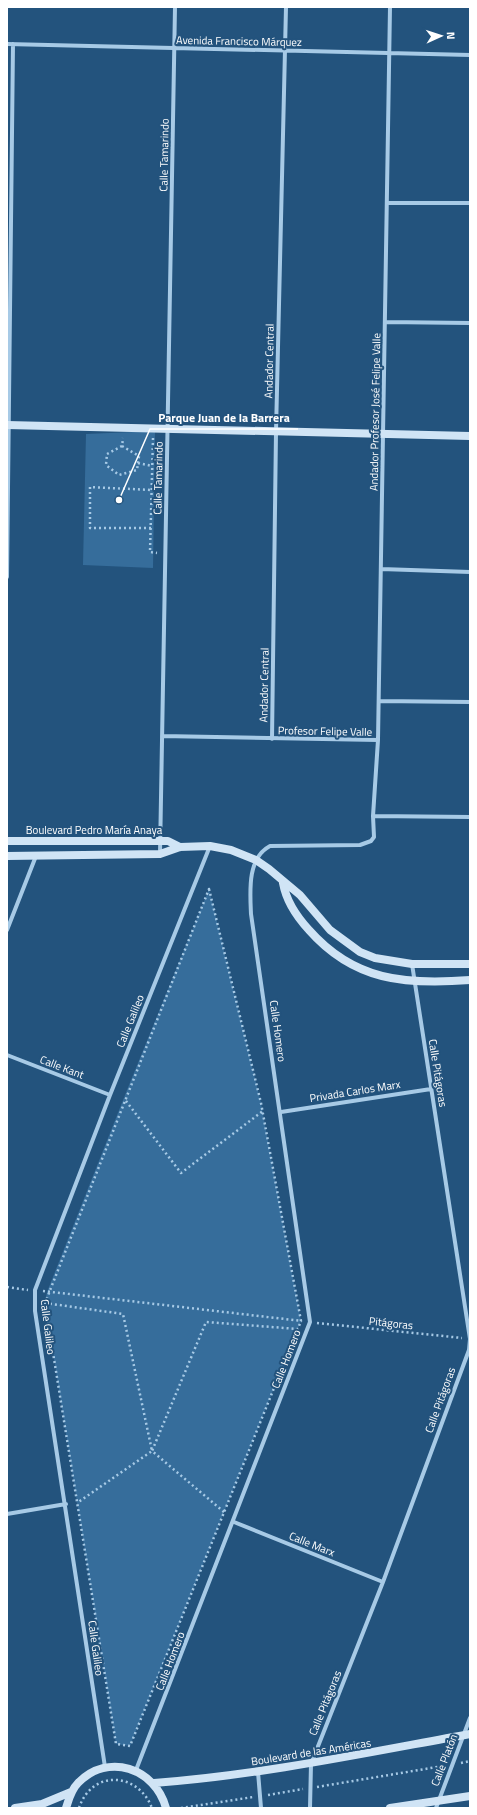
<svg xmlns="http://www.w3.org/2000/svg" width="477" height="1815" viewBox="0 0 477 1815" font-family="'Titillium Web',sans-serif">
<style>
.green{fill:#366d9b}
.lines{fill:none;stroke-linecap:round;stroke-linejoin:round}
.path{stroke:#a7cae6;stroke-width:2.5;stroke-dasharray:2 3;stroke-linecap:butt}
.street{stroke:#a7cae6;stroke-width:4}
.secondary{stroke:#d0e4f5;stroke-width:8}
.labels{text-anchor:middle;stroke-width:4;stroke-linejoin:round;paint-order:stroke}
.street-label{font-size:11px;fill:#fff;stroke:#23537d}
.leader{fill:none;stroke:#fff;stroke-width:1.5}
.callout-dot{fill:#fff;stroke:#23537d;stroke-width:1.5}
.callout-label{font-size:12px;text-anchor:middle;font-weight:bold;fill:#fff;stroke:#23537d;stroke-width:4;stroke-linejoin:round;paint-order:stroke}
</style>
<rect width="100%" height="100%" fill="#23537d"/>
<path class="green" d="M155,431l-2,137 -70,-3 3,-131z
M209,889l52,214 40,218 -171,425 -14,-2 -71,-441 2,-11 82,-207z"/>
<g class="lines">
<path class="path" d="M153,438l-3,114 7,1
M122,446l17,10 -2,14 -18,5 -13,-10 1,-11 15,-8 1,-8
M138,463l14,3
M151,528h-61v-41l61,3
M209,889l52,214 40,218 -171,425 -14,-2 -71,-441z
M126,1101l55,72 82,-62
M7,1287l21,3
M43,1291l259,30
M45,1303l78,11 29,137 -75,52
M317,1323l145,15
M224,1512l-72,-61 54,-129 92,7
M461,1763l9,-2
M317,1787l126,-21
M268,1795l35,-6
M79,1808c13,-39 59,-36 73,0
M181,1808l72,-11"/>
<path class="street" d="M7,44l463,11
M387,203h83
M385,322l85,1
M381,569l89,3
M7,577l6,-533
M379,701l91,1
M162,736l216,4
M272,739l4,-307 10,-425
M373,816l97,1
M160,854l15,-847
M7,930l29,-74
M7,1055l103,40
M281,1112l150,-23
M7,1514l59,-10
M234,1522l149,60
M105,1767l-70,-456v-21l75,-195 100,-249
M136,1770l174,-448 -59,-408c-1,-22 -4,-56 19,-68l90,-1 11,-4 3,-4 -1,-21 5,-76 12,-733
M258,1772l3,36
M310,1808l1,-44 72,-182 86,-232 1,-11 -58,-375
M436,1808l34,-90"/>
<path class="secondary" d="M7,425l463,11
M7,841h161l12,6
M7,856l153,-2 20,-7 30,-1 21,4 25,10 13,9 31,26 30,35 30,22 15,6 37,6h58
M283,883c3,17 14,34 26,47 45,51 96,55 161,50
M154,1783c107,-8 211,-30 316,-49
M15,1808l27,-4 29,-12
M66,1808c3,-9 5,-18 12,-25 30,-31 77,-15 88,25
M390,1808l80,-12"/>
</g>
<g class="labels">
<g class="street-label">
<text transform="translate(239 41) rotate(1)" y="4">Avenida Francisco Márquez</text>
<text transform="translate(164 155) rotate(-89)" y="4">Calle Tamarindo</text>
<text transform="translate(269 361) rotate(-89)" y="4">Andador Central</text>
<text transform="translate(375 412) rotate(-89)" y="4">Andador Profesor José Felipe Valle</text>
<text transform="translate(158 478) rotate(-89)" y="4">Calle Tamarindo</text>
<text transform="translate(264 685) rotate(-89)" y="4">Andador Central</text>
<text transform="translate(325 731) rotate(1)" y="4">Profesor Felipe Valle</text>
<text x="94" y="834">Boulevard Pedro María Anaya</text>
<text transform="translate(130 1021) rotate(-68)" y="4">Calle Galileo</text>
<text transform="translate(278 1031) rotate(82)" y="4">Calle Homero</text>
<text transform="translate(62 1067) rotate(21)" y="4">Calle Kant</text>
<text transform="translate(438 1073) rotate(81)" y="4">Calle Pitágoras</text>
<text transform="translate(355 1091) rotate(-9)" y="4">Privada Carlos Marx</text>
<text transform="translate(391 1323) rotate(6)" y="4">Pitágoras</text>
<text transform="translate(48 1327) rotate(83)" y="4">Calle Galileo</text>
<text transform="translate(286 1359) rotate(-69)" y="4">Calle Homero</text>
<text transform="translate(440 1400) rotate(-70)" y="4">Calle Pitágoras</text>
<text transform="translate(312 1544) rotate(22)" y="4">Calle Marx</text>
<text transform="translate(96 1648) rotate(82)" y="4">Calle Galileo</text>
<text transform="translate(170 1661) rotate(-69)" y="4">Calle Homero</text>
<text transform="translate(325 1703) rotate(-68)" y="4">Calle Pitágoras</text>
<text transform="translate(311 1752) rotate(-9)" y="4">Boulevard de las Américas</text>
<text transform="translate(444 1760) rotate(-69)" y="4">Calle Platón</text>
</g>
</g>
<path class="leader" d="M119 500L150 429H298"/>
<circle class="callout-dot" cx="119" cy="500" r="4"/>
<g class="callout-label">
<text x="224" y="422">Parque Juan de la Barrera</text>
</g>
<rect width="477" height="1815" fill="none" stroke="#ffffff" stroke-width="16"/>
<g transform="translate(441 36) rotate(87)" stroke="#23537d" stroke-width="3" paint-order="stroke">
<path d="M0-3L7 15L0 10L-7 15Z" fill="#ffffff"/>
<text y="-6" font-size="11" font-weight="bold" text-anchor="middle" fill="#ffffff">N</text>
</g>
</svg>
